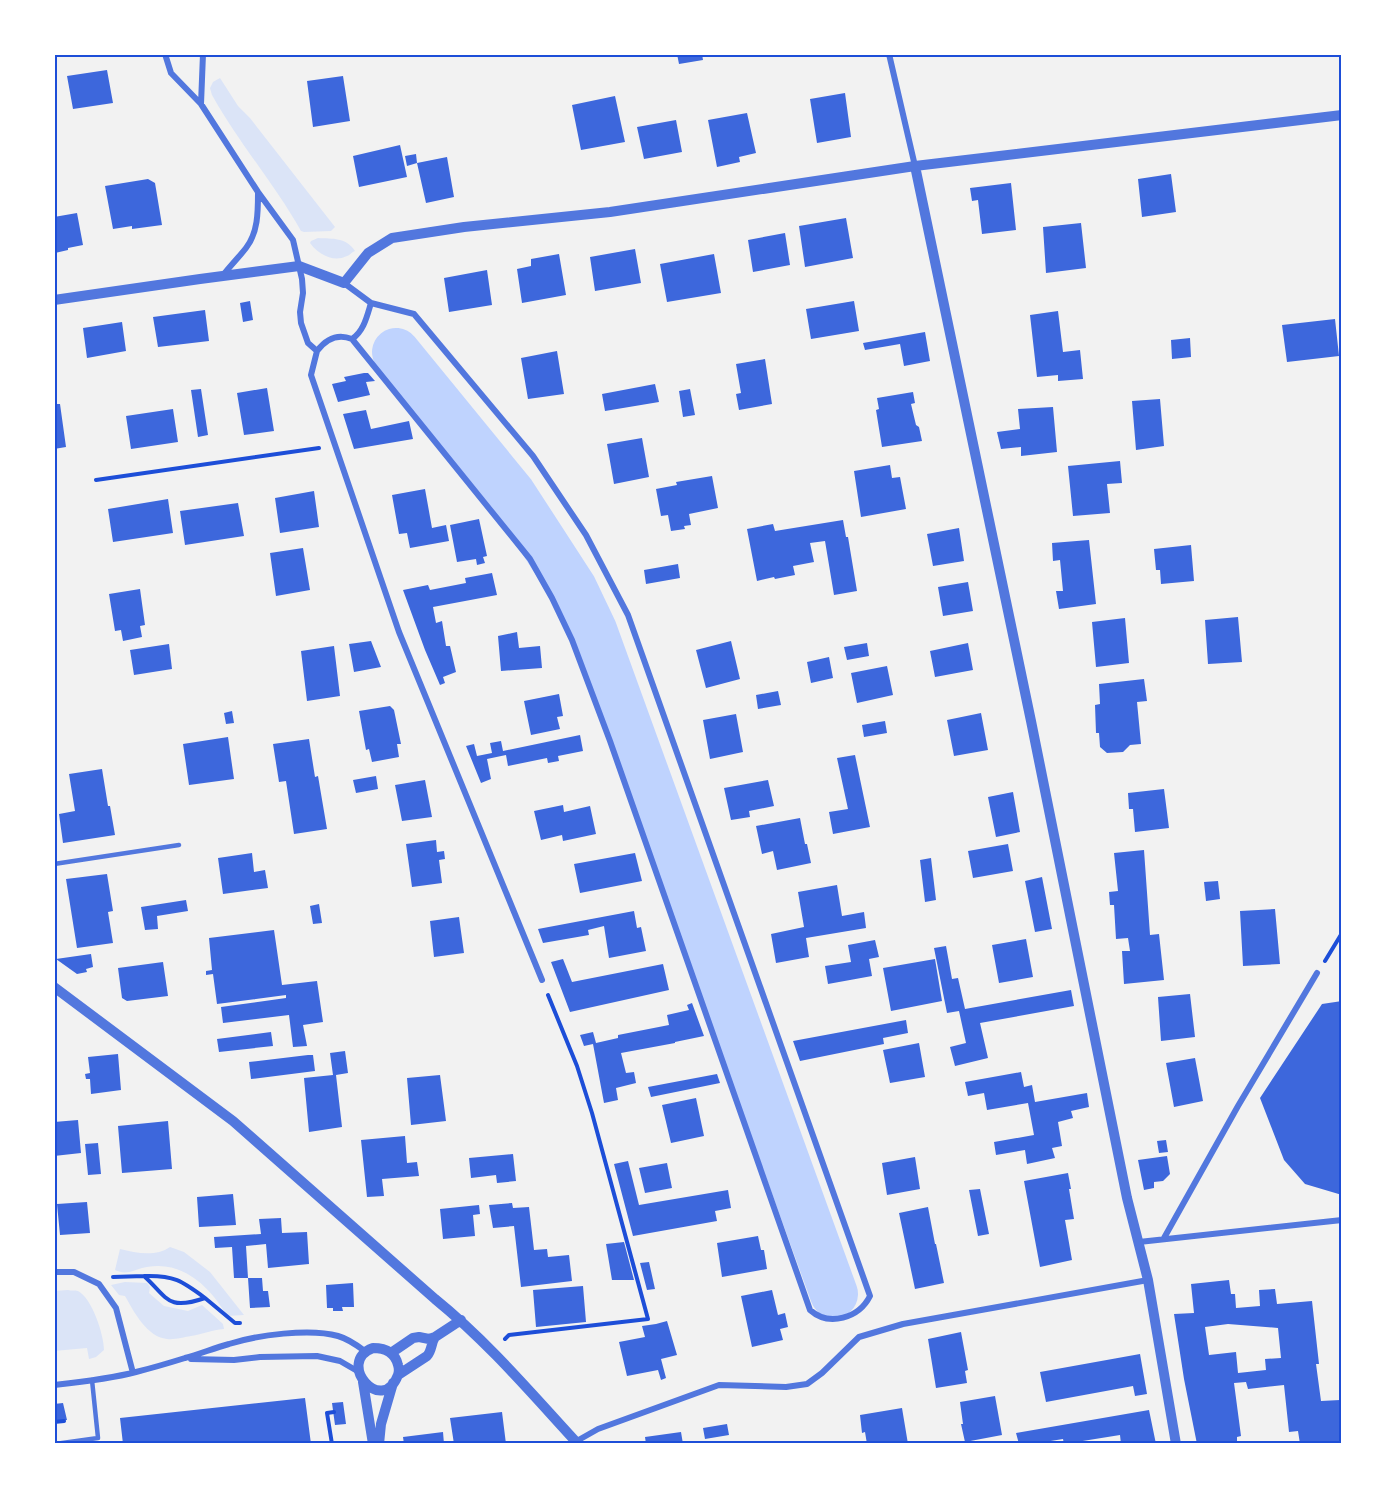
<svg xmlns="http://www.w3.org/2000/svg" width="1396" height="1498" viewBox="0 0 1396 1498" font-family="'Titillium Web',sans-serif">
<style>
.green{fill:#dbe4f7}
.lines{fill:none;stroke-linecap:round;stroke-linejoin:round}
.river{stroke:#bfd3fe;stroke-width:48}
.building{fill:#3d67dc;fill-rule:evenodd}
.path{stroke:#1d4ed8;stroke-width:4}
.service{stroke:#5277de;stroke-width:4.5}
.minor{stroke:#5277de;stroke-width:6}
.tertiary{stroke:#5277de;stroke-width:10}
.neatline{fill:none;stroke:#1d4ed8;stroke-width:2}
</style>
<rect width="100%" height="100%" fill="#f2f2f2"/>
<path class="green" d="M220,78l18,28 12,12 85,109 -4,4 -27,1 -3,-1c-27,-48 -63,-89 -89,-136l-2,-7 3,-6z
M318,238c15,1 28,-1 37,13 -3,1 -5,4 -8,5 -14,7 -29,-2 -37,-13l1,-2z
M170,1247l14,5 26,20 34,43 -17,1c-16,-28 -44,-56 -80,-49 -12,2 -20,9 -32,3l5,-21c16,4 36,8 50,-2z
M125,1282l22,1 3,4 -1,6 15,13 24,5 14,-6 21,19 1,5c-13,1 -21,5 -33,7 -7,1 -17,4 -24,3 -20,-2 -33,-27 -42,-43l-6,-1 -8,-10z
M68,1290c3,1 7,0 10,1 14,7 26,44 26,59l-8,7 -7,2 -2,-11 -33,3v-60z"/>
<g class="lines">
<path class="river" d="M396,352l116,142 61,94 20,42 241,664"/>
</g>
<path class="building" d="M677,54h25l1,6 -24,4z
M107,70l6,33 -40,6 -6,-33z
M343,76l7,45 -37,6 -6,-46z
M845,93l6,44 -34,6 -7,-44z
M615,96l10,46 -44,8 -9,-45z
M747,113l9,40 -17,4 1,5 -23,5 -9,-47z
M676,120l6,32 -38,7 -7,-32z
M400,145l7,32 -48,10 -6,-31z
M416,154l1,9 -10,3 -2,-10z
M447,157l7,40 -28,6 -9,-40z
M1171,174l5,38 -34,5 -4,-38z
M148,179l7,4 7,42 -30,4v-3l-19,3 -8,-43z
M1011,183l5,47 -34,4 -4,-34 -6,1 -2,-13z
M77,213l6,32 -15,3v2l-13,3 -1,-36z
M846,218l7,40 -48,9 -6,-41z
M1081,223l5,45 -40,5 -3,-46z
M785,233l5,32 -37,7 -5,-32z
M635,249l6,34 -46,8 -5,-34z
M559,254l7,41 -44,8 -5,-34 14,-3v-7z
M714,254l7,39 -54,9 -7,-38z
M487,270l5,35 -43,7 -5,-34z
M250,301l3,19 -10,2 -3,-19z
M854,301l5,30 -48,8 -5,-30z
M205,310l4,31 -51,6 -5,-30z
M1058,311l5,41 17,-2 3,29 -25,2v-6l-21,2 -7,-62z
M1335,319l4,37 -52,6 -5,-37z
M122,322l4,29 -39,7 -4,-30z
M925,332l5,29 -26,5 -4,-22 -35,6 -2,-7z
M1190,338l1,19 -19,2 -1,-19z
M557,351l7,43 -36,5 -7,-41z
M765,359l7,45 -33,6 -3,-16 5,-1 -5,-29z
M364,373h4l7,8 -9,1 4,13 -32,7 -6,-18 14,-3 -2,-4z
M655,384l4,18 -54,9 -3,-17z
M267,388l7,43 -30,4 -7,-42z
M201,389l7,46 -10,2 -7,-47z
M690,389l5,26 -12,2 -4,-26z
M913,392l2,11 -4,1 5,21 3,2 3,14 -40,6 -6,-37 3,-1 -2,-11z
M1160,399l4,47 -28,4 -4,-49z
M54,404h6l6,43 -12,2z
M1053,407l4,45 -36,4v-9l-20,2 -4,-17 23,-3 -2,-20z
M173,409l5,33 -47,7 -5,-33z
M366,410l5,19 38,-8 4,18 -59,10 -11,-35z
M642,438l7,39 -35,7 -7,-40z
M1120,461l2,22 -15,1 3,29 -37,3 -5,-50z
M890,465l2,13 8,-1 6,32 -45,8 -7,-46z
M712,476l6,32 -29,6 2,11 -7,1 1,3 -14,2 -3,-16 -7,1 -5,-27 21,-4 -1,-3z
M425,489l7,39 14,-3 3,16 -39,7 -3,-15 -8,1 -7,-39z
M314,491l5,36 -39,6 -5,-35z
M168,499l5,34 -60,9 -5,-33z
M238,503l6,33 -59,9 -5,-34z
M479,519l8,37 -4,1 2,6 -8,2 -1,-6 -19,3 -7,-37z
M843,520l3,17h2l9,54 -23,4 -9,-54 -15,2 4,19 -21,4 2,9 -20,4 -1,-2 -17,4 -10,-52 26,-5 2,7z
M959,528l5,33 -31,5 -6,-32z
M1089,540l7,64 -37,5 -3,-18h7l-3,-31 -7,1 -1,-18z
M1191,545l3,36 -33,3 -1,-14h-4l-2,-21z
M303,548l7,42 -34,6 -6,-43z
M678,564l2,14 -34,6 -2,-14z
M492,573l5,22 -64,12 3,16 6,-2 4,25h4l6,26 -13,5 2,6 -5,2 -15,-35 -22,-60 25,-5 2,5 36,-7 -1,-5z
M968,582l5,29 -30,5 -5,-29z
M140,589l5,36 -5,1 2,11 -19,4 -2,-11 -6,1 -6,-37z
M1238,617l4,45 -34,2 -3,-44z
M1125,618l4,45 -33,4 -4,-45z
M517,632l2,16 21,-2 2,22 -41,3 -3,-35z
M371,641l10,26 -27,5 -5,-28z
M731,641l9,38 -34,9 -10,-38z
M867,643l2,13 -22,4 -3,-13z
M968,643l5,27 -38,7 -5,-26z
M169,644l3,25 -38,6 -4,-25z
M334,646l6,50 -33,5 -6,-50z
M829,657l4,21 -22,5 -4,-21z
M887,666l6,29 -36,8 -6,-30z
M1144,679l3,22 -10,1 4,42 -11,1 -7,7 -16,1 -7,-6 -1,-14h-3l-1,-28 5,-1 -1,-20z
M778,691l3,14 -23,4 -2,-14z
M559,694l4,22 -6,1 3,12 -29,6 -7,-34z
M390,706l4,4 7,34h-4l2,13 -27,5 -3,-13 -3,1 -7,-39z
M232,711l2,12 -8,1 -2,-11z
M981,713l7,37 -34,6 -7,-36z
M736,714l7,38 -33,7 -7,-39z
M885,721l2,12 -23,4 -2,-12z
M580,735l3,16 -25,5 1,5 -11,2 -1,-5 -39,8 -2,-11 -19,4 4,20 -10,4 -15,-37 8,-2 3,12 15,-3 -2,-10 11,-2 2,10z
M228,737l6,42 -45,6 -6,-41z
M309,739l6,38 3,-1 9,53 -33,5 -8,-53 -7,1 -6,-38z
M855,755l15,72 -37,7 -4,-22 19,-3 -11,-51z
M102,769l6,37h2l5,29 -52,8 -4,-29 16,-3 -6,-37z
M376,776l2,13 -22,4 -3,-13z
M425,780l7,37 -30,4 -7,-36z
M768,780l6,26 -25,5 1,6 -19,3 -7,-32z
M1164,789l5,39 -34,4 -2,-23h-4l-1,-16z
M1013,792l7,40 -24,5 -8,-40z
M563,805l1,7 26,-6 6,28 -33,7 -1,-6 -21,5 -7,-29z
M800,818l5,26h2l4,19 -34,7 -4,-19 -11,3 -6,-28z
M436,840l1,12 7,-1 1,8 -6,1 3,23 -30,4 -6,-43z
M1008,844l5,27 -40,7 -5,-27z
M1144,850l6,85 9,-1 5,46 -40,4 -2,-33h8l-2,-13 -12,1 -2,-34h-4l-1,-13 9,-1 -4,-38z
M252,853l2,19 11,-2 3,18 -45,6 -5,-36z
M635,853l7,28 -62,12 -6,-29z
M931,858l5,42 -11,2 -5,-42z
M107,874l6,37 -5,1 5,31 -36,5 -11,-69z
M1042,877l10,52 -17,3 -10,-51z
M1218,881l2,18 -14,2 -2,-19z
M837,885l5,31 22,-4 2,16 -60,10 3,19 -33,6 -5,-29 33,-7 -6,-35z
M186,900l2,11 -31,5 1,13 -13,1 -4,-23z
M319,904l3,19 -9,1 -3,-18z
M1275,909l5,55 -37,2 -3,-55z
M634,911l3,17 4,-1 5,24 -37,7 -5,-32 -16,4 1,5 -46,8 -5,-14z
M459,917l5,36 -30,4 -4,-36z
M274,930l8,55 35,-4 6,41 -20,3 4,21 -14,1 -4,-32 -66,8 -2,-16 65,-9v-3l-69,9 -4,-30 -7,1v-4l6,-1 -3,-32z
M1026,939l7,38 -34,6 -7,-38z
M875,940l4,17 -10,2 3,17 -44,8 -3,-18 26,-4 -3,-17z
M946,946l6,33 6,-1 7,31 106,-19 3,16 -94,17 8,35 -33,8 -5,-19 16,-4 -7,-32 -12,2 -13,-65z
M91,954l2,13 -7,2 1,3 -10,2 -21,-15z
M563,959l9,23 91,-18 6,26 -99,22 -19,-50z
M935,959l7,42 -51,10 -8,-43z
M163,962l5,34 -41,5 -5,-3 -4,-30z
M1190,994l5,43 -34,4 -3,-44z
M1342,1001v194l-37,-11 -21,-24 -24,-62 62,-94z
M692,1003l12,33 -29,6v1l-54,10 5,20 8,-1 2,11 -20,5 2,12 -14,3 -11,-59 -9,2 -4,-11 13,-3 3,11 22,-5v-3l51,-10 -2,-10 22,-5 -2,-5z
M906,1020l2,13 -25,5 1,6 -84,17 -7,-20z
M271,1032l2,14 -54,6 -2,-13z
M919,1043l6,34 -35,6 -7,-33z
M345,1051l3,22 -12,2 6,52 -33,5 -5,-54 29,-3 -3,-22z
M118,1054l3,36 -30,4 -1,-15h-4l-1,-5 5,-1 -2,-16z
M308,1055h5l2,16 -64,8 -2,-17z
M1195,1058l8,43 -29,6 -8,-44z
M1021,1072l3,15 8,-2 3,17 52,-9 2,14 -18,4 2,7 -15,4 4,24 -10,2 3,10 -28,6 -2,-14 -29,5 -2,-13 40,-7 -6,-32 -41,7 -3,-17 -16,3 -3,-14z
M717,1074l3,9 -69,14 -3,-10z
M440,1075l6,46 -35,4 -4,-47z
M696,1098l8,38 -33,7 -9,-38z
M78,1120l3,33 -27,3v-34z
M168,1121l4,48 -50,4 -4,-47z
M405,1136l2,27 10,-1 2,14 -37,3 2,17 -17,1 -6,-57z
M1166,1140l2,12 -9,1 -2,-12z
M98,1143l3,31 -13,1 -3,-31z
M513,1154l3,27 -19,2 -1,-8 -25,3 -2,-20z
M1167,1156l3,18 -7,7 -9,1v6l-10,2 -6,-30z
M915,1157l5,32 -33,6 -5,-32z
M628,1161l11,44 89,-15 3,18 -16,3 2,10 -84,15 -19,-72z
M667,1163l5,25 -27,5 -6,-25z
M1068,1173l3,16h-2l5,30 -9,1 7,40 -32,7 -16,-86z
M980,1189l9,45 -11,2 -9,-46z
M233,1194l3,31 -37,2 -2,-30z
M87,1202l3,31 -30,2 -3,-31z
M512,1203l1,5 16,-1 5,43 13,-1 1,8 21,-2 3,26 -51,6 -7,-61 -21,2 -4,-23z
M479,1205l1,9 -7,1 2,21 -32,3 -3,-30z
M928,1207l7,37h1l8,39 -29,6 -16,-76z
M281,1218l1,15 25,-1 2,32 -41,4 -2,-24 -20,2 2,32h-14l-2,-31 -17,1 -1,-11 47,-3 -2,-15z
M758,1236l3,14h3l3,19 -45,8 -5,-34z
M624,1242l10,38h-22l-6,-36z
M649,1262l6,27 -8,1 -7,-27z
M248,1278h14l1,13h5l2,16 -20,1z
M1229,1280l2,14h4l1,14 24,-2 -1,-16 16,-1 2,15 35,-3 7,63h-3l5,37 19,-1 2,16v28h-42l-2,-13 -9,1 -5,-47 -36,4 -2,-7 -12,1 7,53 -4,1v7h-40l-13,-65 -10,-65 20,-1 -3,-29zM1228,1324l50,4 3,30 -16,1 1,11 -28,3 -2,-21 -27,3 -4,-28z
M353,1283l1,24h-12l1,4h-10v-3h-6l-1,-23z
M583,1286l3,36 -50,5 -3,-37z
M772,1290l6,25 7,-2 3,14 -8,2 3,11 -31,7 -11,-51z
M667,1321l10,34 -16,4 5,19 -5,2 -3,-10 -31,6 -8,-34 26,-5 -3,-11 14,-2z
M961,1332l7,38 -3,1 2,12 -31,5 -8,-49z
M1140,1354l7,40 -12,2 -2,-10 -87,16 -6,-30z
M995,1396l7,39 -37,7 -4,-18h2l-3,-22z
M305,1398l6,46h-188l-3,-26z
M343,1402l3,22 -11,1 -3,-22z
M63,1403l4,17 -13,1v-17z
M902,1408l6,36h-41l-2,-12 -3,1 -2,-18z
M1149,1410l7,34h-35l-1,-9 -56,9 -1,-5 -31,5h-13l-3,-11z
M502,1412l4,32h-52l-4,-26z
M727,1424l2,11 -24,4 -2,-11z
M443,1432l1,12h-40l-1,-7z
M681,1432l2,12h-37l-1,-7z"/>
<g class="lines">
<path class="path" d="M96,480l223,-32
M1325,961l17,-28
M144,1276c30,-1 38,5 61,22
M113,1277l31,-1c24,22 23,35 61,22l30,25h5
M505,1339l4,-4 139,-16 -56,-206 -15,-47 -29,-71
M54,1422l10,-1
M332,1444l-5,-31 7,-1"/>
<path class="service" d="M54,864l125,-19
M55,1444l43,-6 -6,-58"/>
<path class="minor" d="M165,54l6,19 30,31 57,88 35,48 9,39 1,14 -3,19 1,11 7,20 9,8c9,-12 20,-18 35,-12 12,-8 15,-23 19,-36l-27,-20
M889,54l26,112
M201,104l2,-50
M224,274c7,-9 15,-17 22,-26 12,-15 12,-36 12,-55
M352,339l178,220 22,39 20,42 38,101 200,569c19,17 49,8 60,-14l-242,-681 -42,-80 -53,-79 -119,-142 -43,-11
M317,351l-6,24 88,257 143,348
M1164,1238l74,-132 79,-133
M1139,1242l203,-22
M54,1272h20l25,12 17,24 17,65
M191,1359l43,1 26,-3 57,-1 23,5 19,11
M54,1385c27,-3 55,-6 82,-13 16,-4 33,-9 49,-14 15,-4 29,-10 44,-14 28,-9 81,-16 109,-8 11,3 20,10 28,16
M575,1442l23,-13 121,-44 67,2 21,-3 15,-11 37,-36 44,-13 245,-44"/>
<path class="tertiary" d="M915,166l116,555 96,477 21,82 28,164
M54,300l146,-21 99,-13 45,17 24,-30 24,-15 72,-11 146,-15 305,-46 427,-51
M54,987l179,134 202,178c53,43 97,95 143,145
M373,1348c12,0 22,4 25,17 1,3 1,7 0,10 -16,42 -63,-13 -25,-27z
M391,1353l22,-15 6,-1 10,2 6,-2 26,-17
M398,1375l29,-19c5,-5 4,-13 8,-19
M363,1382l10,62
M379,1444l2,-20 12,-41"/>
</g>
<rect width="1396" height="1498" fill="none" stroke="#ffffff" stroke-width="111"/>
<rect x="56" y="56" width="1284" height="1386" class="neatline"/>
</svg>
